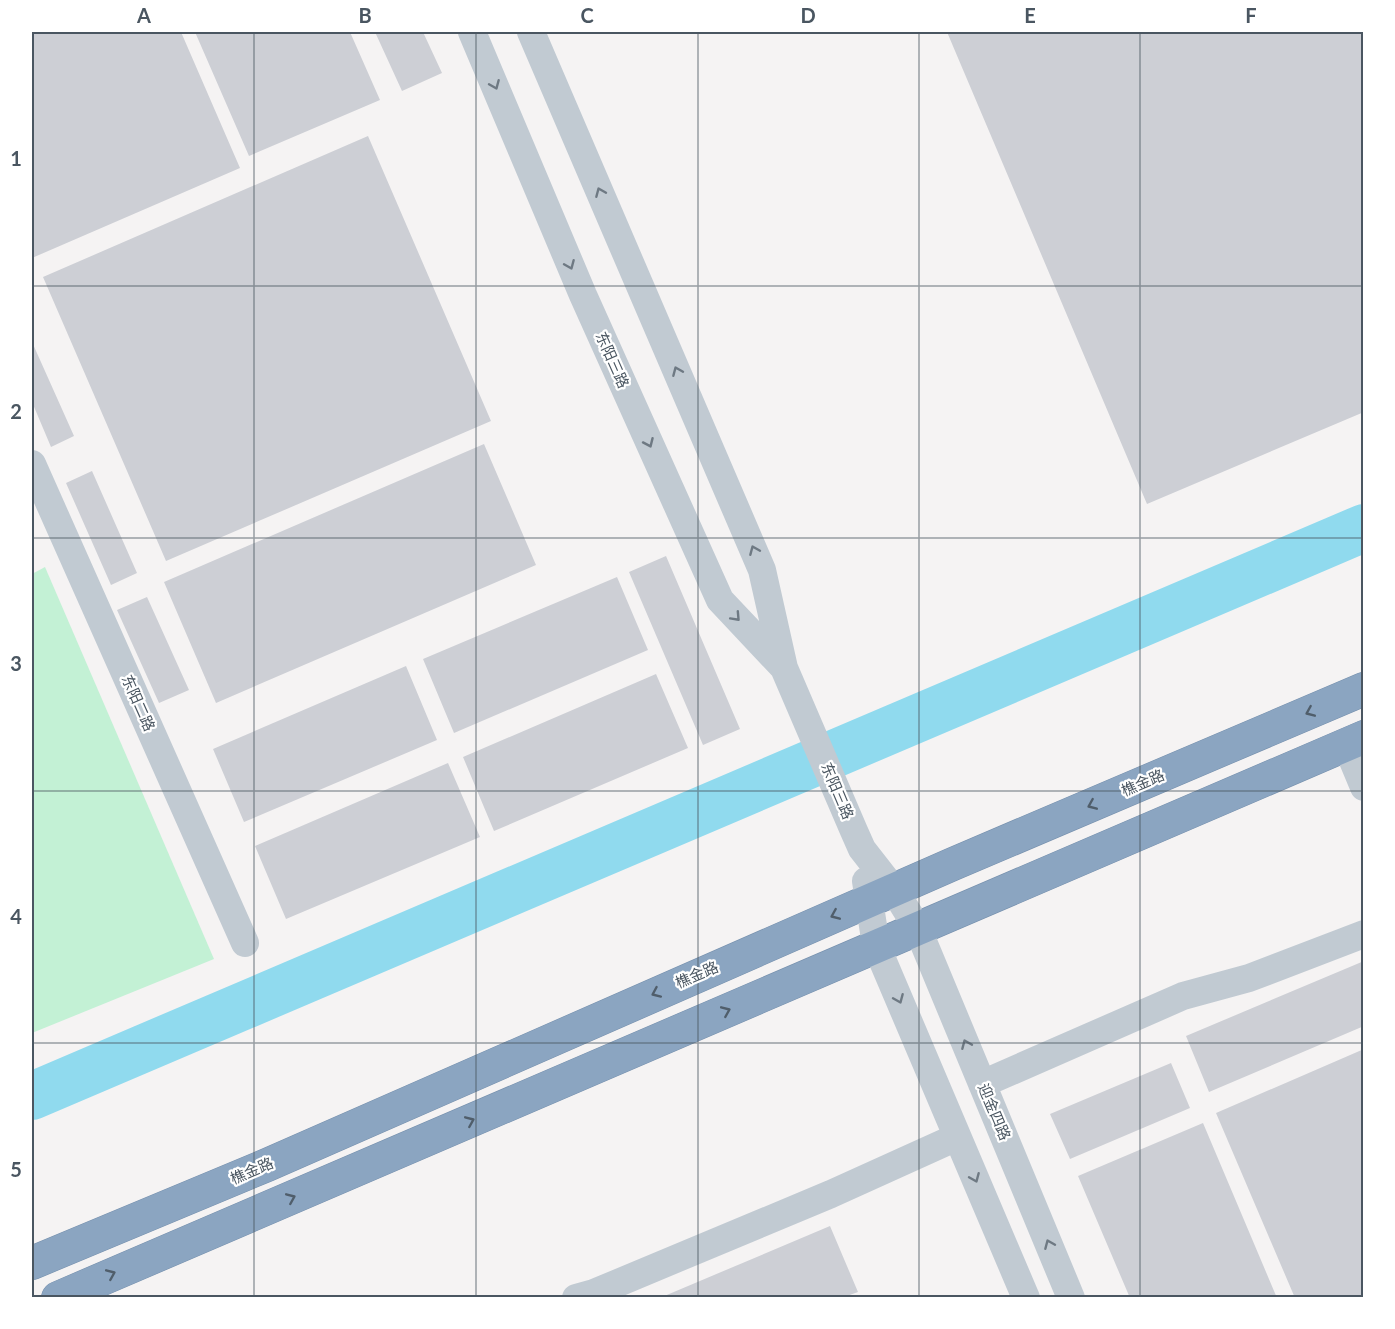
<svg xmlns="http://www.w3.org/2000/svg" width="1395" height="1329" viewBox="0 0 1395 1329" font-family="Lato,'Noto Sans SC',sans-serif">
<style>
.green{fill:#c3f1d5}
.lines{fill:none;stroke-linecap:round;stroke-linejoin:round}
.river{stroke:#90daee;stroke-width:48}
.building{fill:#cdcfd5}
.highway-casing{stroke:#7690ad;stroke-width:34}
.minor{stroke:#c1cad2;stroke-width:28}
.highway{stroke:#8ba5c1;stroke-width:33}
.oneway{stroke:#6e7983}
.oneway2{stroke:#505e6b}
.grid{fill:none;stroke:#4a5661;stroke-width:1.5;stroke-opacity:0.55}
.labels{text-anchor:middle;stroke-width:4.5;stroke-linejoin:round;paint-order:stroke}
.street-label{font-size:15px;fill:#4a5661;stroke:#fff}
.neatline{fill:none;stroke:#4a5661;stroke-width:2}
.grid-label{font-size:20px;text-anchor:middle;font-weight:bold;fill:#4a5661}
</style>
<rect width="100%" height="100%" fill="#f5f3f3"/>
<path class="green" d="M45,567l169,392 -182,74v-459z"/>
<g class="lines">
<path class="river" d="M32,1096l1332,-568"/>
</g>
<path class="building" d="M32,32h149l59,136 -208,90z
M195,32h155l30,68 -131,56z
M375,32h48l19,41 -40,18z
M947,32h417v380l-217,92z
M368,136l123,285 -325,140 -123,-284z
M32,342l42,94 -23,11 -19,-45z
M484,444l52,121 -320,138 -52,-121z
M92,471l45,102 -26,12 -45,-102z
M666,556l74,173 -37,16 -74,-173z
M617,577l31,73 -194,83 -31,-74z
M147,597l42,93 -30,13 -42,-93z
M406,666l31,74 -193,82 -31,-73z
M656,674l32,74 -194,83 -31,-74z
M448,763l32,74 -194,82 -31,-73z
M1364,961v65l-155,66 -23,-56z
M1364,1049v249h-69l-79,-185z
M1171,1063l19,45 -120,51 -20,-45z
M1203,1123l74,175h-147l-52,-122z
M830,1226l28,66 -14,5h-182z"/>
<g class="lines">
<defs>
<path id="highway" d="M32,1263l235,-98 686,-301 411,-175
M58,1298l1306,-561"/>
</defs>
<use href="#highway" class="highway-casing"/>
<path class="minor" d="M472,32l111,263 137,305 64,68
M531,32l231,538 22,98 70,163 8,18 32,41 23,37 154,371
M32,464l213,479
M1346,744l18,43
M866,881l10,64 150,353
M982,1084l201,-88 66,-18 115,-44
M576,1298l18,-5 237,-99 126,-57"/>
<use href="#highway" class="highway"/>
</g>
<defs><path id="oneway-chevron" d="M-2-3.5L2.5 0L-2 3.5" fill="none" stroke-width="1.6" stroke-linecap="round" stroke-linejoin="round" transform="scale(1.5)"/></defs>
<g class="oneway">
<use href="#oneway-chevron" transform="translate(495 85) rotate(67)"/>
<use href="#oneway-chevron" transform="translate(600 192) rotate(-113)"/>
<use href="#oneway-chevron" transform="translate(570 265) rotate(67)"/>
<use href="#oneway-chevron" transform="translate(677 371) rotate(-113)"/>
<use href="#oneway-chevron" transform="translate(649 443) rotate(66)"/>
<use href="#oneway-chevron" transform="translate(754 550) rotate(-113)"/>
<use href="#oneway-chevron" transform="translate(736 617) rotate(47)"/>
<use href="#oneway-chevron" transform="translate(899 999) rotate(67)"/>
<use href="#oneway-chevron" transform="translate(966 1044) rotate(-113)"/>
<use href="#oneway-chevron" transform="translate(975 1178) rotate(67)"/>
<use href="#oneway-chevron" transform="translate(1049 1244) rotate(-113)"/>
</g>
<g class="oneway2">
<use href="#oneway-chevron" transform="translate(1310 712) rotate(157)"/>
<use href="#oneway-chevron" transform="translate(1092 805) rotate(157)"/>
<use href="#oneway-chevron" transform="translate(835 915) rotate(157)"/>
<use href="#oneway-chevron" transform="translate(656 993) rotate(156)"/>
<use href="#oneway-chevron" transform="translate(726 1011) rotate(-23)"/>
<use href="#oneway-chevron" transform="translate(470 1121) rotate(-23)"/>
<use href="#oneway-chevron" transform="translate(291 1198) rotate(-23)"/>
<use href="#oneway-chevron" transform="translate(111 1274) rotate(-23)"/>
</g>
<path class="grid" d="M254,32v1266M476,32v1266M698,32v1266M919,32v1266M1140,32v1266M32,286h1332M32,538h1332M32,791h1332M32,1043h1332"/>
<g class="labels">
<g class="street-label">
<text transform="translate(612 360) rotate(66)" y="5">东阳三路</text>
<text transform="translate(138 703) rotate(66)" y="5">东阳二路</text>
<text transform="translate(1143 783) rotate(-23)" y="5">樵金路</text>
<text transform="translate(837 791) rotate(67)" y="5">东阳三路</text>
<text transform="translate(697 975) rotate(-23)" y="5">樵金路</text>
<text transform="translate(994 1112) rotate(67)" y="5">迎金四路</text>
<text transform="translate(252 1171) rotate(-23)" y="5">樵金路</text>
</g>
</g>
<rect width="1395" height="1329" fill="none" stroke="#ffffff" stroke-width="66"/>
<rect x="33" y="33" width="1329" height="1263" class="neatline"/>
<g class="grid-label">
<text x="144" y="23">A</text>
<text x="365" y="23">B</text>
<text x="587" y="23">C</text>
<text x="808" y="23">D</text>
<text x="1030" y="23">E</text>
<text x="1251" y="23">F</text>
<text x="16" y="166">1</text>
<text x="16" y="419">2</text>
<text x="16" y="671">3</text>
<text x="16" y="924">4</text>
<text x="16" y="1177">5</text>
</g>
</svg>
